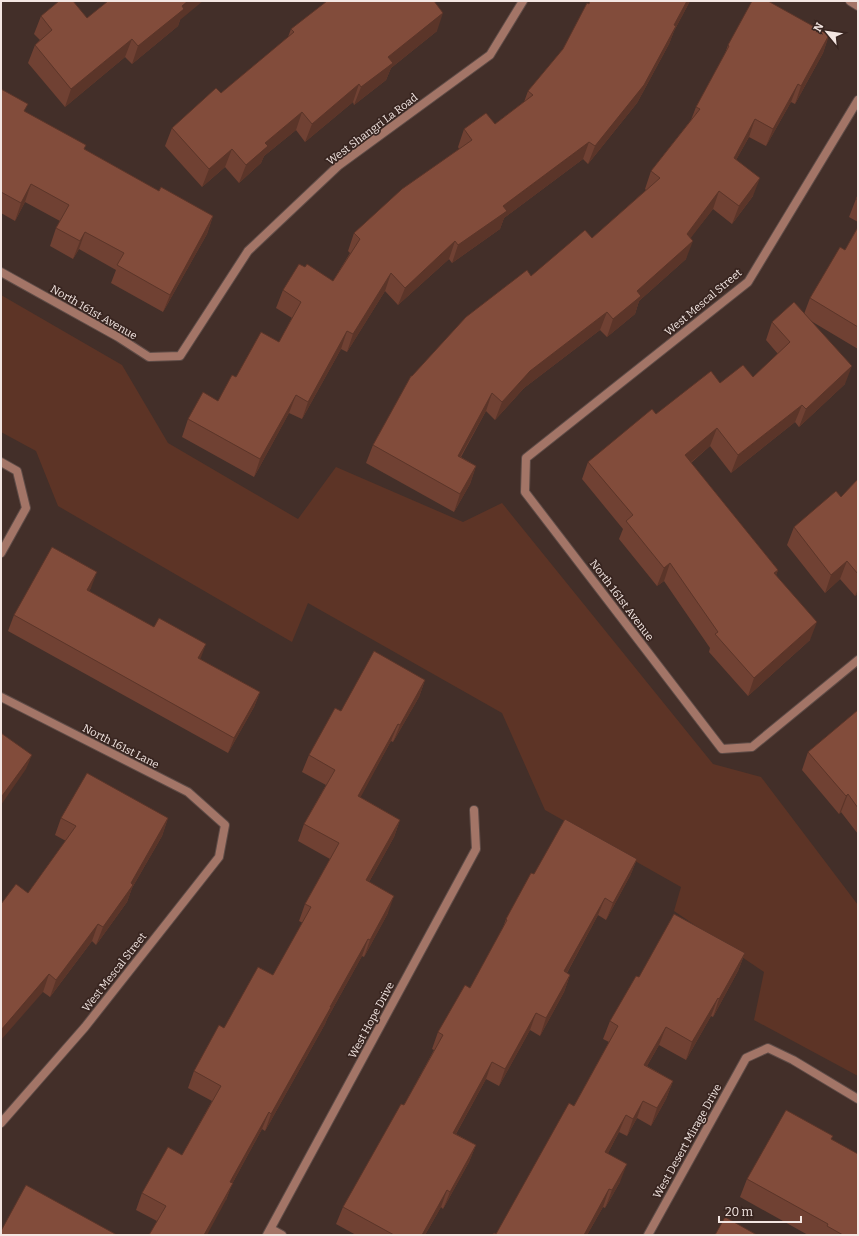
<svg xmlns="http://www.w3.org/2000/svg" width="859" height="1236" viewBox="0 0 859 1236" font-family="Bitter,serif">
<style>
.green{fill:#5d3426}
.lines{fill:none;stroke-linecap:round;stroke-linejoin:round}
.minor-casing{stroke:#5f4c47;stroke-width:10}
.minor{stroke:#a37567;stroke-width:8}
.wall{fill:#704133}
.shaded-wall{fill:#5b3529}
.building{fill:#824c3b;stroke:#5b3529}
.labels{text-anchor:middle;stroke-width:3.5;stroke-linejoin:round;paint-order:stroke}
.street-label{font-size:11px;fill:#f3e6e2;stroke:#382520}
</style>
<rect width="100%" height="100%" fill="#432f29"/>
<path class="green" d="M1,295l121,70 46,78 130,76 38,-52 127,55 39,-19 211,261 48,13 97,128v171l-104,-56 10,-48 -90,-61 7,-24 -136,-77 -43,-97 -194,-110 -16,39 -234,-136 -22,-55 -35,-19z"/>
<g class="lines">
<defs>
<path id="minor" d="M850,1l8,5
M858,100l-110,182 -222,176 -1,34 197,257 30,-2 106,-87
M1,272l117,65 31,20 31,-1 68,-105 90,-85 152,-111 33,-54
M1,462l16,9 9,37 -25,45
M1,697l187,95 37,33 -6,32 -134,170 -84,96
M271,1229l11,6
M267,1235l209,-386 -2,-39
M648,1235l98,-177 22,-10 25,12 65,39"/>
</defs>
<use href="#minor" class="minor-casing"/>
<use href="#minor" class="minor"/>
</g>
<path class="wall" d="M590,1h100l-16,30 -5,13 -32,59 -49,61 -5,-5 -79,59 -4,11 -48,34 -3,-4 -51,46 -13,-14 -38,61 -6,-3 -39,70 -13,-6 -35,64 -72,-40 6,-18 30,-18 18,-24 43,-35 13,-24 -16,-10 7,-18 50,-9 17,-28 -2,-2 6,-18 105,-84 -1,-2 6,-18 31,-5 29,-22 4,-11 35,-42z
M41,16l46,2 93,2 -2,6 -46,38 -7,-7 -60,50 -37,-44 7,-18 5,-5 -6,-6z
M291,29l146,2 -46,37 -5,12 -32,25 -1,-3 -48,40 -9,-12 -32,26 -3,7 -22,20 -14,-16 -23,20 -37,-41 7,-18 49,-35 67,-56z
M829,35l-6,18 -28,51 -4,-2 -25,44 -17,-9 -13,23 17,36 -21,28 -19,-15 -23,29 -4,21 -47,42 -4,13 -28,23 -7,-7 -76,58 -29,32 -9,-9 -25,46 15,9 -6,18 -16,28 -88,-49 7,-18 39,-69 119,-100 61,-38 54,-48 -1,-1 6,-18 40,-51 5,-13 28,-51 4,-11z
M1,89l24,23 59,37 75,42 54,25 -6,18 -44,78 -52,-29 5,-13 -37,-21 -6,10 -23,-13 6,-18 4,-7 -35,-19 -10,19 -14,-8z
M858,195v27l-9,-5 7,-18z
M858,227v122l-47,-28 34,63 -46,43 -4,-5 -64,51 -21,-27 -19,17 87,107 -2,5 34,65 -62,56 -39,-44 1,-4 -46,-67 -7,5 -38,-47 4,-10 -41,-50 6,-17 68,-48 64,-31 33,-6 25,-23 -12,-14 6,-18 32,-8 6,-16 35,-48z
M858,479v115l-3,2 -15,-17 -15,14 -38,-48 7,-18 47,-30z
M91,588l-2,3 111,68 60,33 -6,15 -26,46 -220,-122 6,-16z
M425,680l-6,17 -26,45 -2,-1 -31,56 40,23 -6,17 -25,45 19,31 -24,44 -2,-1 -35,63 -2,5 -60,107 -3,-2 -30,55 -6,16 -69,21 -21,-11 6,-17 40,-38 30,-54 -24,-13 6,-17 30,-43 49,-53 30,-52 -4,-2 6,-17 25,-45 -32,-18 6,-17 22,-39 -24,-13 7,-17 32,-44z
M858,710v124l-17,-22 -2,2 -37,-44 6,-18z
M61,818h107l-6,18 -30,52 -5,14 -31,43 -4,-4 -42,56 -7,-5 -15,-99 38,-52 -11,-6z
M637,859l-7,17 -24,44 -8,-5 -31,58 3,2 -6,17 -24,44 -10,-6 -31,56 -13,-7 -30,55 20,11 -7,17 -26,47 -2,-2 -16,28h-69l-20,-11 7,-17 61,-102 30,-55 -2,-1 6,-17 32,-44 32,-58 4,-11 28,-45z
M745,953l-7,18 -25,46 -2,-1 -25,44 -27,-15 -12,21 26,15 -7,18 -15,27 -14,-8 -10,18 -8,-4 -11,21 12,29 -15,26 -2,-1 -16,28h-94l3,-1 78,-128 35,-64 -6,-3 7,-18 29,-44z
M831,1140l27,95h-50l-68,-38 7,-18z"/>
<path class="shaded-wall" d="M188,1h15l-23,19 -2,6 -46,38 6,-18z
M687,1h3l-16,30 -5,13 -32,59 -49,61 7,-18 79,-121z
M443,13l-6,18 -46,37 -5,12 -32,25 7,-18 27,-30z
M829,35l-6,18 -28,51 6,-18z
M132,39l-7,18 -60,50 6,-18z
M359,84l-6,18 -48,40 7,-18z
M798,84l-7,18 -25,44 7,-17z
M302,112l-6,18 -32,26 -3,7 -22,20 7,-18 19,-22z
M755,119l-6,18 -22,39 7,-18z
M589,142l-6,17 -79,59 -4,11 -48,34 6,-18 45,-39z
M232,149l-7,18 -23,20 7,-18z
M760,178l-7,18 -21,28 7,-18z
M31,184l-6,18 -10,19 6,-18z
M719,191l-6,18 -33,43 7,-18z
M213,216l-6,18 -44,78 7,-17z
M85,232l-6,17 -6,10 7,-18z
M455,241l-6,18 -51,46 7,-17z
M693,241l-7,18 -47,42 -4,13 -28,23 6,-18 24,-28z
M391,273l-6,18 -38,61 6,-18z
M607,312l-7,18 -76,58 -29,32 7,-18 28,-31z
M347,331l-6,18 -39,70 6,-17z
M852,366l-7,18 -46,43 7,-18z
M492,393l-6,18 -35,62 7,-17z
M296,395l-7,18 -35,64 6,-18z
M802,405l-7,17 -64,51 7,-18z
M717,428l-7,18 -32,27 7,-18z
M476,466l-6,18 -16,28 6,-18z
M847,561l-7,18 -15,14 6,-18z
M670,563l-6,18 -7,5 7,-18z
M778,570l-7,18 3,-15z
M97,572l-6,16 -9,17 5,-15z
M858,589v5l-3,2z
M817,622l-7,18 -62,56 6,-18z
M206,644l-6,16 -2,-2z
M425,680l-6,17 -26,45 7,-17z
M260,692l-6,15 -26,46 6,-15z
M398,724l-7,17 -39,72 6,-17z
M32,755l-6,14 -25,36v-5l1,-4z
M848,794l-7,18 -2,2 7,-18z
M168,818l-6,18 -30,52 -5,14 -31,43 7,-18 28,-44z
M400,820l-6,17 -34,61 6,-18z
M637,859l-7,17 -24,44 7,-17z
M394,896l-6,17 -24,44 6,-17z
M605,898l-7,17 -40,74 6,-18z
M98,924l-6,17 -42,56 6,-17z
M368,939l-6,17 -35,63 -2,5 -60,107 6,-17z
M745,953l-7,18 -25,46 6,-18z
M49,974l-6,18 -42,48v-10z
M570,975l-6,17 -24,44 6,-18z
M718,998l-7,18 -25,44 6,-18z
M536,1013l-6,17 -31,56 6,-17z
M666,1027l-7,18 -22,38 7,-18z
M492,1062l-6,17 -39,71 6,-17z
M673,1081l-7,18 -15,27 6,-18z
M643,1101l-6,17 -10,18 6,-17z
M269,1112l-7,17 -30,55 -6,16 -19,35h-3l26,-53z
M626,1115l-7,17 -20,38 6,-18z
M476,1145l-7,17 -26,47 7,-17z
M627,1164l-7,18 -15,26 7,-18z
M609,1189l-6,18 -16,28h-3z
M447,1190l-6,17 -16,28h-3z"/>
<path class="building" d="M59,1h14l14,17 21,-17h80l-6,5 2,3 -46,37 -6,-7 -61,50 -36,-44 17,-15 -11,-14z
M327,1h107l9,12 -55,44 5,6 -32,24 -2,-3 -47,40 -10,-12 -37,31 3,3 -22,19 -14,-16 -23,20 -37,-41 44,-40 5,5 73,-61 -3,-3z
M590,1h97l-13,24 2,1 -32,59 -49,61 -6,-4 -86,64 4,5 -49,34 -3,-4 -50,47 -14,-15 -38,61 -6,-3 -39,71 -12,-7 -36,64 -72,-40 15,-27 15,9 14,-26 4,2 25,-45 18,10 22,-40 -18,-12 16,-26 6,3 2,-3 26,17 27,-42 -6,-6 48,-44 70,-49 -8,-11 22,-16 9,11 38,-29 -5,-4 35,-42 24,-46 2,1z
M752,1h16l61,34 -28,51 -3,-2 -25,45 -18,-10 -21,39 26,20 -21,28 -20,-15 -32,43 6,7 -56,50 4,5 -28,23 -6,-7 -77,59 -28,31 -10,-9 -34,63 18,10 -16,28 -87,-49 38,-69h1l54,-59 61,-47 4,6 54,-46 7,8 68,-60 -9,-7 49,-62 -4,-2 33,-61 -1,-1z
M1,89l27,15 -4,7 62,34 -2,4 75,42 2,-4 52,29 -43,79 -53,-30 7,-12 -39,-21 -5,9 -24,-13 13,-23 -38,-21 -10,19 -20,-11z
M858,195v5l-2,-1z
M858,227v100l-48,-29 30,-51 5,3z
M794,302l58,64 -46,43 -4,-4 -64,50 -21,-27 -32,27 93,115 -4,3 43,49 -63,56 -39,-44 3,-2 -48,-69 -6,5 -38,-47 7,-6 -45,-53 64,-53 4,5 55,-43 9,12 23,-18 10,12 37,-35 -18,-20z
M858,479v95l-11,-13 -16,14 -37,-48 42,-36 5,6z
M52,547l45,25 -10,18 67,37 5,-9 47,26 -8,14 62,34 -26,46 -220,-123z
M374,651l51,29 -25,45 -2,-1 -40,72 42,24 -34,60 28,16 -24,44 -2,-1 -38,68h1l-60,107 -2,-2 -39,70 3,1 -29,52h-55l17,-29 -24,-13 26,-46 14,8 39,-69 -27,-15 25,-46 5,3 34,-61 15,8 38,-68 -6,-3 34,-61 -35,-19 31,-54 -26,-15 26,-47 6,3z
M858,710v98l-10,-14 -2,2 -38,-44z
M1,733l31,22 -30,41 -1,-1z
M87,773l81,45 -37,65 2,2 -30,42 -5,-3 -42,56 -7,-6 -48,56v-126l15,-20 12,9 48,-67 -15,-8z
M565,819l72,40 -24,44 -8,-5 -41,73 6,4 -24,43 -10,-5 -31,56 -13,-7 -39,71 23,12 -26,47 -3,-2 -25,45h-28l-51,-28 58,-103 3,1 39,-70 -5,-3 27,-47 5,3 37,-68 -1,-1 25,-46 3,1z
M674,914l71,39 -26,46 -1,-1 -26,44 -26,-15 -22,38 29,16 -16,27 -14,-7 -10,18 -7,-4 -21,37 22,12 -15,26 -3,-1 -25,46h-91l1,-2 2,1 73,-131 5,3 44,-80 -8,-5 26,-45 3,1z
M786,1110l47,26 -2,3 27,15v81h-15l-16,-9 1,-2 -81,-45z
M26,1185l91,50h-116v-4z
M725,1217l32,18h-42z"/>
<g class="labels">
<g class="street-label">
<text transform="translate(372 129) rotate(-37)" y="4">West Shangri La Road</text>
<text transform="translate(703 302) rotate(-40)" y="4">West Mescal Street</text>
<text transform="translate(94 312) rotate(30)" y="4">North 161st Avenue</text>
<text transform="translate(622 600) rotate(53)" y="4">North 161st Avenue</text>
<text transform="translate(121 746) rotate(27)" y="4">North 161st Lane</text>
<text transform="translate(114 972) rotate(-52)" y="4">West Mescal Street</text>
<text transform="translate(371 1020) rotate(-62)" y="4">West Hope Drive</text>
<text transform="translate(687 1141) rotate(-61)" y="4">West Desert Mirage Drive</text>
</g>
</g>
<rect width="859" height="1236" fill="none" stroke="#f3e6e2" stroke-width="4"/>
<g transform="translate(827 32) rotate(299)" stroke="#382520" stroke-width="3" paint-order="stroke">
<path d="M0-3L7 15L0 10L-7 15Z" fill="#f3e6e2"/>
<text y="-6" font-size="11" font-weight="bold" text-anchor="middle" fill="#f3e6e2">N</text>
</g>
<path d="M719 1216v6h82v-6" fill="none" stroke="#f3e6e2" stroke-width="2"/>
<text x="725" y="1216" font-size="12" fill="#f3e6e2" stroke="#382520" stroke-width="3" paint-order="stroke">20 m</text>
</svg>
